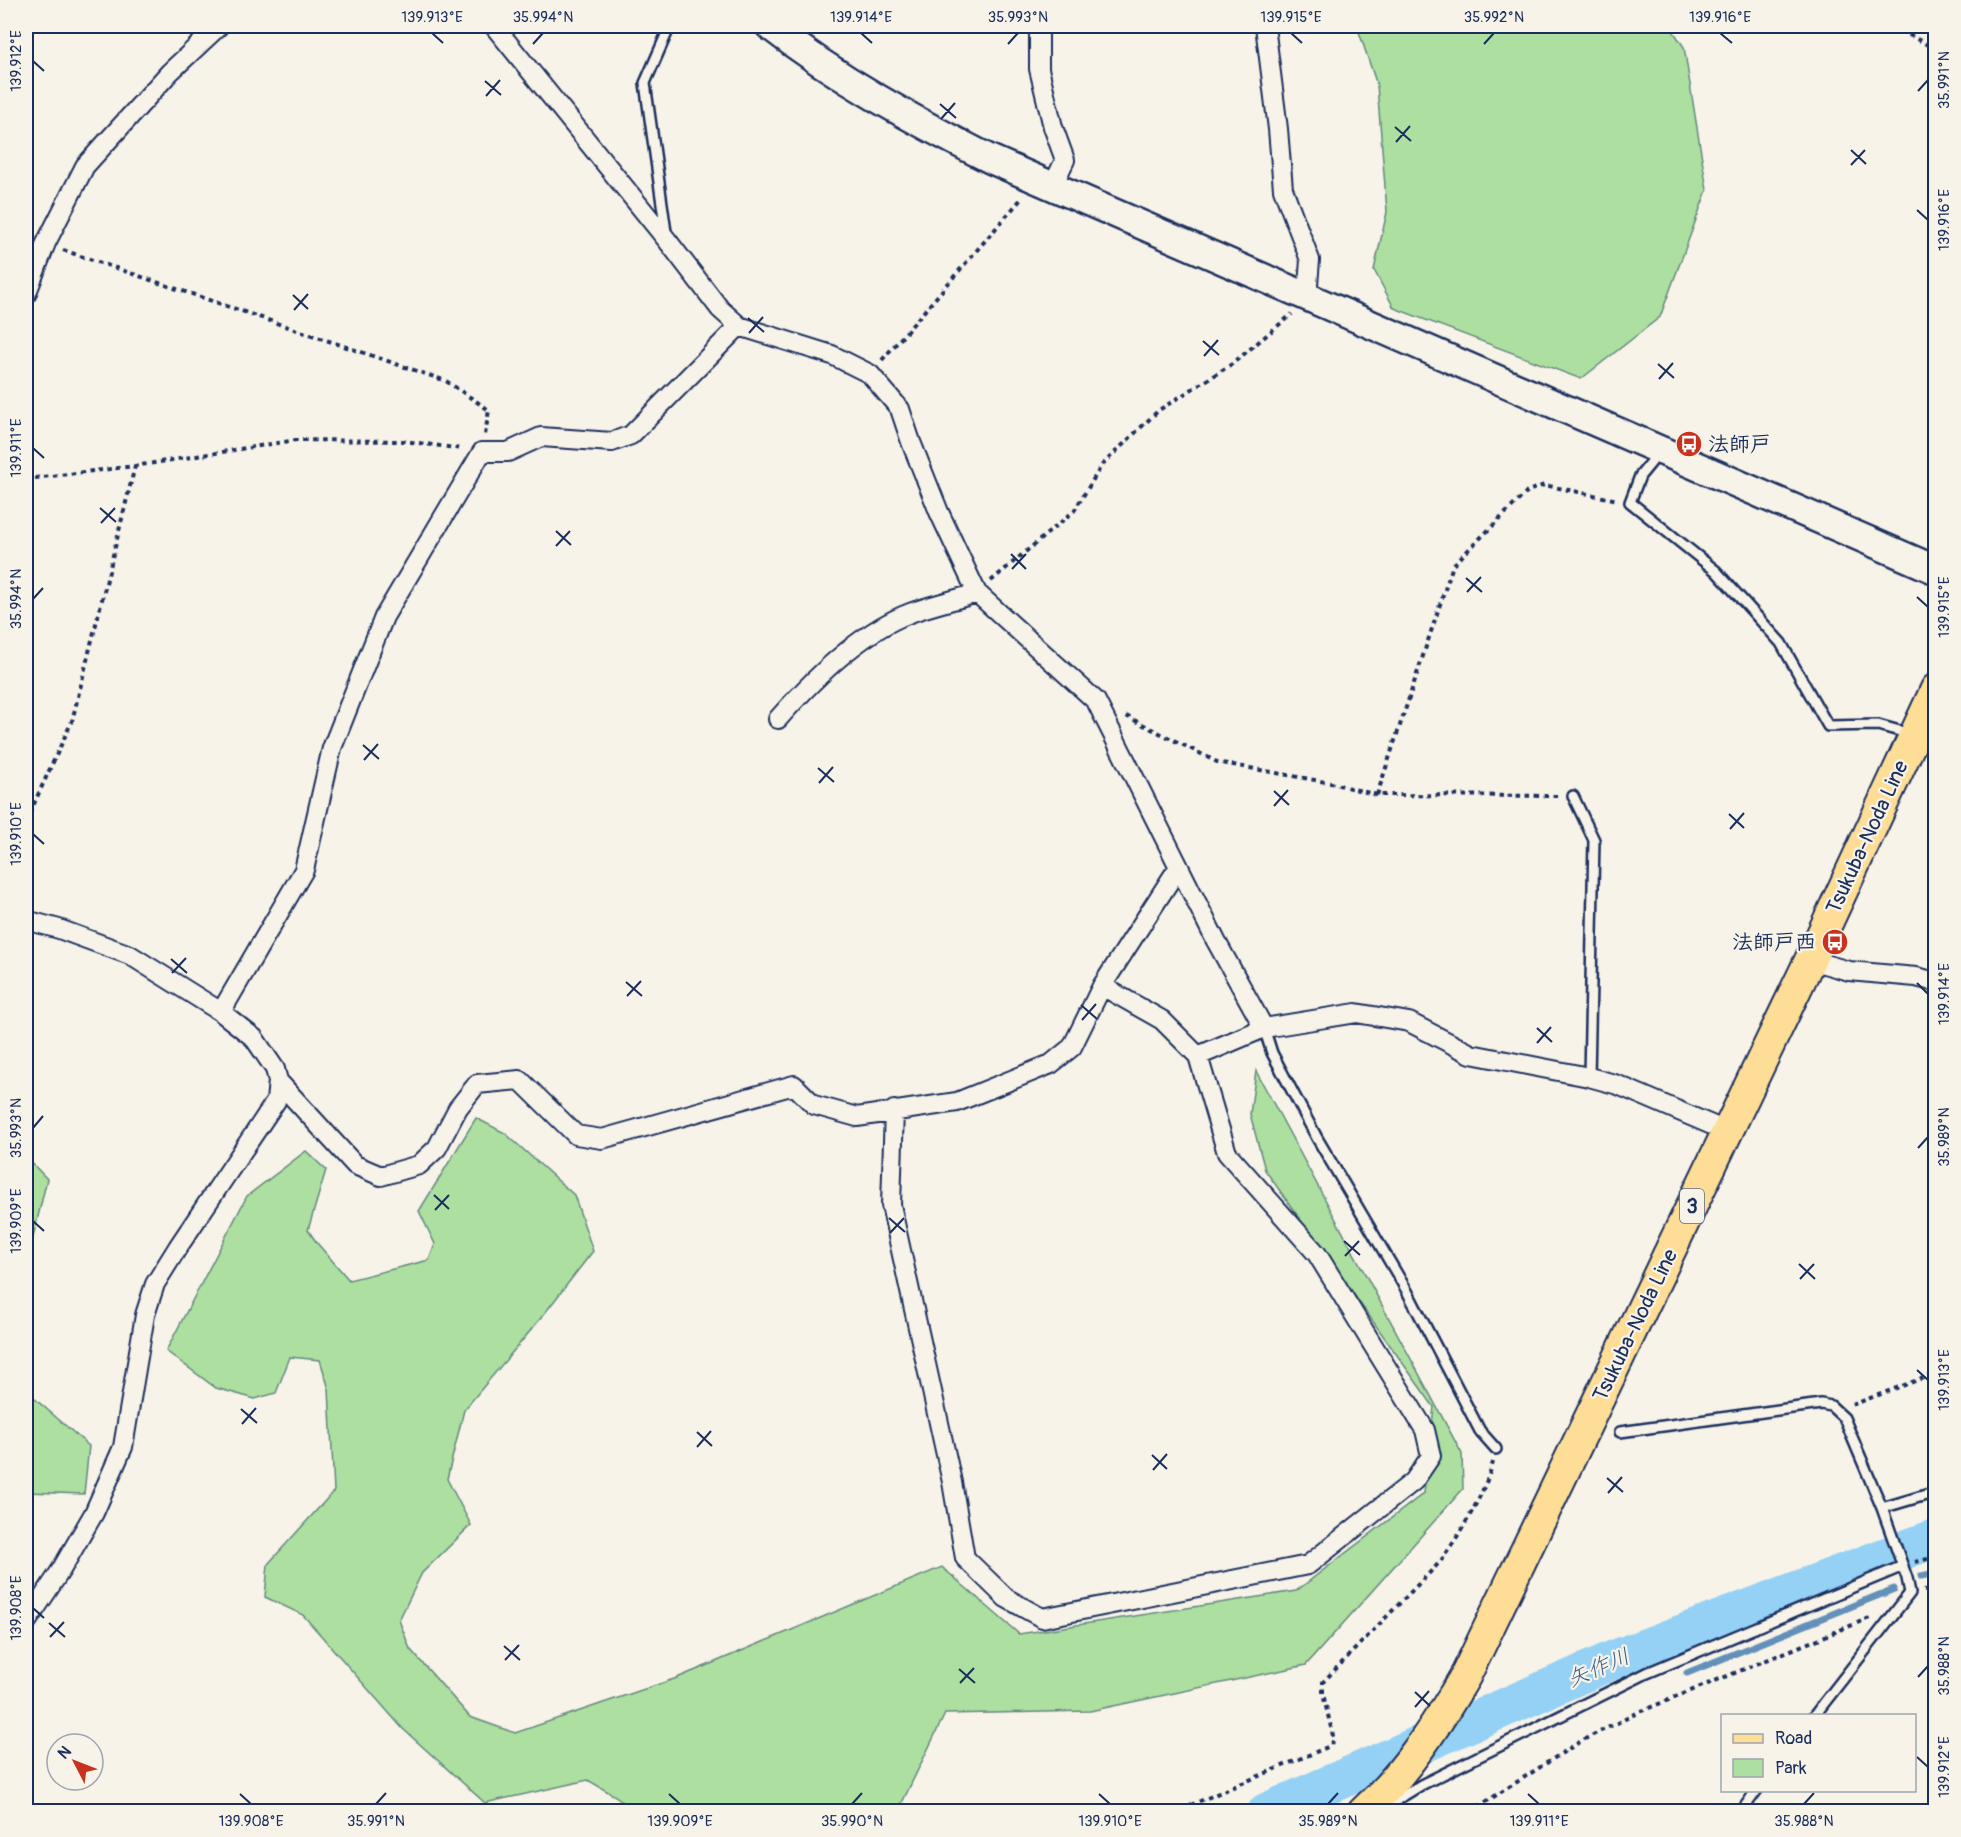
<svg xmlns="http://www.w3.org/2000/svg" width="1961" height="1837" viewBox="0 0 1961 1837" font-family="Pangolin,'Klee One',sans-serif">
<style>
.green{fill:#acdfa0;stroke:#64877f;stroke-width:1.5}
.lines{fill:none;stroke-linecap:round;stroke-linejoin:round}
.stream{stroke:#6490b9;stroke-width:7}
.river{stroke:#94d1f5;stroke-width:39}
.lane-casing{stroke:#1b2f5e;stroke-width:14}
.street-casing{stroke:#1b2f5e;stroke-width:22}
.secondary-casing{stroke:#1b2f5e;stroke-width:32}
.primary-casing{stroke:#1b2f5e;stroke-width:34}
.path{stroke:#1b2f5e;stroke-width:4;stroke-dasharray:4.5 4.5;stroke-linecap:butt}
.lane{stroke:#f7f3e8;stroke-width:9}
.street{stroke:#f7f3e8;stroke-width:18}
.secondary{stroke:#f7f3e8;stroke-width:27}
.primary{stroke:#fedd96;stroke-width:30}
.ticks{fill:none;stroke:#1b2f5e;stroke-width:2}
.labels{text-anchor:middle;stroke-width:4.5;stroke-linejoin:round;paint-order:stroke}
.shield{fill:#f7f3e8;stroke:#5d6a87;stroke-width:1.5}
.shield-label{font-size:20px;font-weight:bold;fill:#1b2f5e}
.poi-label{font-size:21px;font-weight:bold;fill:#1b2f5e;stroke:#f7f3e8;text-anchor:start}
.street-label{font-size:21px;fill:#1b2f5e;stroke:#f7f3e8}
.water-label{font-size:22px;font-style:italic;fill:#395884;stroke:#f7f3e8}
.neatline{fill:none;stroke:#1b2f5e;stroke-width:2}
.ticks-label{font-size:15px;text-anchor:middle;fill:#1b2f5e}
</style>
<rect width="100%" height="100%" fill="#f7f3e8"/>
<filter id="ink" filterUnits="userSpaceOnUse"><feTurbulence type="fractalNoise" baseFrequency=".0167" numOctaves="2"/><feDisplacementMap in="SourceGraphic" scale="12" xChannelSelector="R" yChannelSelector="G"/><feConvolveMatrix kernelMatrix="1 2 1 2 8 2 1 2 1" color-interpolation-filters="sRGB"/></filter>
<g filter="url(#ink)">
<path class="green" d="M1357,26h313l14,21 23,143 -47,127 -79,62 -187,-71 -20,-38 13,-58 -10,-127z
M1256,1071l206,383 1,35 -157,176 -216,46 -145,3 -47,97h-265l-16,-14 -29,-17 -103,23 -82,-74 -100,-114 -38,-18 3,-33 66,-73 -5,-102 -9,-29 -30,-3 -14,36 -21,6 -39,-11 -50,-37 81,-155 59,-45 20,19 -18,60 9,13 32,37 80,-20 6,-16 -16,-33 57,-93 29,15 69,62 19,56 -52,67 -77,92 -17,69 24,46 -49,48 -23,47 11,29 60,68 45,16 162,-55 265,-111 77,67 277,-43 128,-98 10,-86 -169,-237 -15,-56z
M26,1157l21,22 -17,71 -4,10z
M26,1391l63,55 -5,48 -58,-2z"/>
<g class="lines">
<path class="stream" d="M1921,1576l15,-3
M1687,1673l207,-84"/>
<path class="river" d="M1267,1812l346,-152 323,-122"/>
<defs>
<path id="lane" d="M666,232l-21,-149 25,-57
M1658,454l-18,22 -10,26 86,69 65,72 47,83 50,-1 36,10 22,10
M1573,796l21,44 -5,237
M1264,1028l8,25 45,85 90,153 73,140 16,18
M1620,1432l201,-28 10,2 13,12 38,90 25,70 3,15 -96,123
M1882,1508l54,-16
M1386,1812l12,-13 23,-14 226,-112 256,-107
M1741,1812l16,-22"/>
<path id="street" d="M494,26l173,214 53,69 19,17 93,29 38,19 30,35 11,33 28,70 38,81 119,108 120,240 48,87
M1039,26v43l14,58 12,33 -13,27
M1265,26l13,103 5,60 27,71 -3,38
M26,295l20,-52 39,-77 85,-94 49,-46
M778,719c35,-40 82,-87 132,-106 22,-8 45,-13 67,-20
M26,920l33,9 71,26 91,57 33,26 21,31 3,12 -2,20 -98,146 -23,37 -10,31 -22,132 -29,66 -33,57 -35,53
M1810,960l39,11 67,6 20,5
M1102,986l60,34 36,36 66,-28 92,-15 53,9 62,32 118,23 29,8 110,47
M221,1012l83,-142 28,-122 52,-131 98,-165h26l33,-15 71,5 19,-7 108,-109
M278,1081l77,84 26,11 38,-11 18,-17 21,-40 19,-24 43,-4 56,55 26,4 192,-54 20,20 43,12 100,-15 94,-38 21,-17 30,-61 76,-118
M894,1110l-3,95 61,277 13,76 41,40 36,20 266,-53 106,-84 17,-25 -6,-26 -108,-176 -90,-101 -29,-97"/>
<path id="secondary" d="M770,26c68,53 143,94 220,133l946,411"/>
<path id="primary" d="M1363,1812c43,-39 74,-88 103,-137l344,-715 126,-271"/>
</defs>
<use href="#lane" class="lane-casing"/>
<use href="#street" class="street-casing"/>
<use href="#secondary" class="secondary-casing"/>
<use href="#primary" class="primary-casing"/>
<path class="path" d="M1893,26l33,18 10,2
M63,250l383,131 43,29 -4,25
M882,360l140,-162
M26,479l109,-13 161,-26 108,1 58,8
M991,581l83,-70 28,-46 57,-55 73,-46 60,-50
M1126,716l91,46 114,21 46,12 184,1
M1377,795l76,-230 75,-74 16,-6 74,15
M26,821l46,-100 63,-255
M1852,1405l84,-32
M1915,1562l21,-5
M1924,1591l12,-2
M1174,1812l156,-66 4,-6 -11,-46v-12l117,-120c19,-26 45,-69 53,-100
M1470,1812l111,-71 58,-29 233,-95"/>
<use href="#lane" class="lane"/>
<use href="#street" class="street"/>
<use href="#secondary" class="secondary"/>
<use href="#primary" class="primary"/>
</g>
</g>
<path class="ticks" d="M432,33l11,10M861,33l11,10M1291,33l11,10M1720,33l12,10M533,44l10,-11M1008,44l10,-11M1484,44l10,-11M33,61l11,10M485,81l16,14M1918,91l10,-11M486,96l14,-16M940,104l16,14M941,119l14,-16M1395,127l16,14M1396,142l14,-16M1851,150l15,14M1851,165l14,-15M1917,210l11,10M293,295l15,14M294,310l14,-16M748,318l16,14M749,333l14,-16M1203,341l16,14M1204,356l14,-16M1658,364l16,14M1659,379l14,-16M33,448l11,10M100,508l16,14M101,523l14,-15M556,531l15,14M556,546l14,-15M1011,554l15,15M1012,569l14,-15M1466,578l16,14M1467,592l14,-15M1917,597l11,10M33,599l10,-11M363,745l16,14M364,760l14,-16M818,768l16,14M819,783l14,-16M1274,791l15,14M1274,806l14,-16M1729,814l15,14M1730,829l14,-16M33,834l11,10M171,959l16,14M172,973l14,-15M626,982l16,14M1917,983l11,11M627,996l14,-15M1081,1005l16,14M1082,1020l14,-16M1537,1028l15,14M1537,1043l14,-16M33,1128l10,-12M1918,1148l10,-11M434,1195l15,14M435,1210l14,-15M889,1218l16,14M33,1221l11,10M890,1233l14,-15M1344,1241l16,14M1345,1256l14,-15M1799,1264l16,15M1800,1279l14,-15M1917,1370l11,10M241,1409l16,14M242,1424l14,-16M697,1432l15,14M697,1447l14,-16M1152,1455l15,14M1153,1470l14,-16M1607,1478l16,14M1608,1493l14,-16M33,1608l11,10M49,1623l16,14M50,1637l14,-15M504,1646l16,14M505,1660l14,-15M959,1669l16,14M1918,1677l10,-11M960,1683l14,-15M1415,1692l15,14M1415,1707l14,-16M1917,1757l11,10M240,1794l11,10M669,1794l11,10M1099,1794l11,10M1528,1794l11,10M376,1804l10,-11M852,1804l10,-11M1328,1804l10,-11M1804,1804l10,-11"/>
<defs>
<symbol id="bus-disc" viewBox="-11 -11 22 22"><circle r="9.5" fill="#c8321e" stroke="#f7f3e8"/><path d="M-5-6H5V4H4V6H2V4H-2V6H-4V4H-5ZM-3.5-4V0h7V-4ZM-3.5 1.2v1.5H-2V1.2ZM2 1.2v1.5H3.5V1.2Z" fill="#fff"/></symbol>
</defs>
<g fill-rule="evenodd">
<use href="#bus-disc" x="1674" y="429" width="30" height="30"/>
<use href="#bus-disc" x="1820" y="927" width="30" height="30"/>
</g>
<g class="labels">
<rect class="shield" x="1680" y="1189" width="24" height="34" rx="4.5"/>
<g class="shield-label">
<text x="1692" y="1213">3</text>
</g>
<g class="poi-label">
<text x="1708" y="451">法師戸</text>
<text x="1816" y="949" text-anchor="end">法師戸西</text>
</g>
<g class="street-label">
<text transform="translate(1867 837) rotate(-65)" y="7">Tsukuba-Noda Line</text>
<text transform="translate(1635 1325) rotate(-64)" y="7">Tsukuba-Noda Line</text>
</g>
<g class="water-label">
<text transform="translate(1598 1667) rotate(-23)" y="8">矢作川</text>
</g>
</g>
<rect width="1961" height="1837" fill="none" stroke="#f7f3e8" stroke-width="66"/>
<rect x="1721" y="1714" width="195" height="78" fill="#f7f3e8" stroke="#9fa5b1" stroke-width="1.5"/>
<rect x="1733" y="1734" width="30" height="9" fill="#fedd96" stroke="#9fa5b1" stroke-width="1.5"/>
<text x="1775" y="1744" font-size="18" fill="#1b2f5e">Road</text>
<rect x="1733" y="1759" width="30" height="18" fill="#acdfa0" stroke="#9fa5b1" stroke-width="1.5"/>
<text x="1775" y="1774" font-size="18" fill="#1b2f5e">Park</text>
<g transform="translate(75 1762) rotate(312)"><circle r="28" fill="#f7f3e8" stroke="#9fa5b1" stroke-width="1.5"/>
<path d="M0-4.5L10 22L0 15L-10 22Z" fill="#c8321e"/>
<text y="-9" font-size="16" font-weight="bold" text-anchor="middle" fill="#1b2f5e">N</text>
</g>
<rect x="33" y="33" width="1895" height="1771" class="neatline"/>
<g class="ticks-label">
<text x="432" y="22">139.913°E</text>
<text x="543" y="22">35.994°N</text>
<text x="861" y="22">139.914°E</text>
<text x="1018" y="22">35.993°N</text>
<text x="1291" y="22">139.915°E</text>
<text x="1494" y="22">35.992°N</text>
<text x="1720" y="22">139.916°E</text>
<text transform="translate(16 61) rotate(-90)" y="5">139.912°E</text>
<text transform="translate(1944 80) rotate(-90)" y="5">35.991°N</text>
<text transform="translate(1944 220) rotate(-90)" y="5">139.916°E</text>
<text transform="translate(16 448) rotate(-90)" y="5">139.911°E</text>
<text transform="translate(16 599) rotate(-90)" y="5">35.994°N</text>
<text transform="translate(1944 607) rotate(-90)" y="5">139.915°E</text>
<text transform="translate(16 834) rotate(-90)" y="5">139.910°E</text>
<text transform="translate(1944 994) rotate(-90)" y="5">139.914°E</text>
<text transform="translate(16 1128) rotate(-90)" y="5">35.993°N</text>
<text transform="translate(1944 1137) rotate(-90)" y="5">35.989°N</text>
<text transform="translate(16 1221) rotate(-90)" y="5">139.909°E</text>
<text transform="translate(1944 1380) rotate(-90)" y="5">139.913°E</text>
<text transform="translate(16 1608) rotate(-90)" y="5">139.908°E</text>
<text transform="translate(1944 1666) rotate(-90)" y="5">35.988°N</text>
<text transform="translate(1944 1767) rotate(-90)" y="5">139.912°E</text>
<text x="251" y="1826">139.908°E</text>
<text x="376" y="1826">35.991°N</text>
<text x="680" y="1826">139.909°E</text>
<text x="852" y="1826">35.990°N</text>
<text x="1110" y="1826">139.910°E</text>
<text x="1328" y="1826">35.989°N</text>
<text x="1539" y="1826">139.911°E</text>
<text x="1804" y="1826">35.988°N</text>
</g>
</svg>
